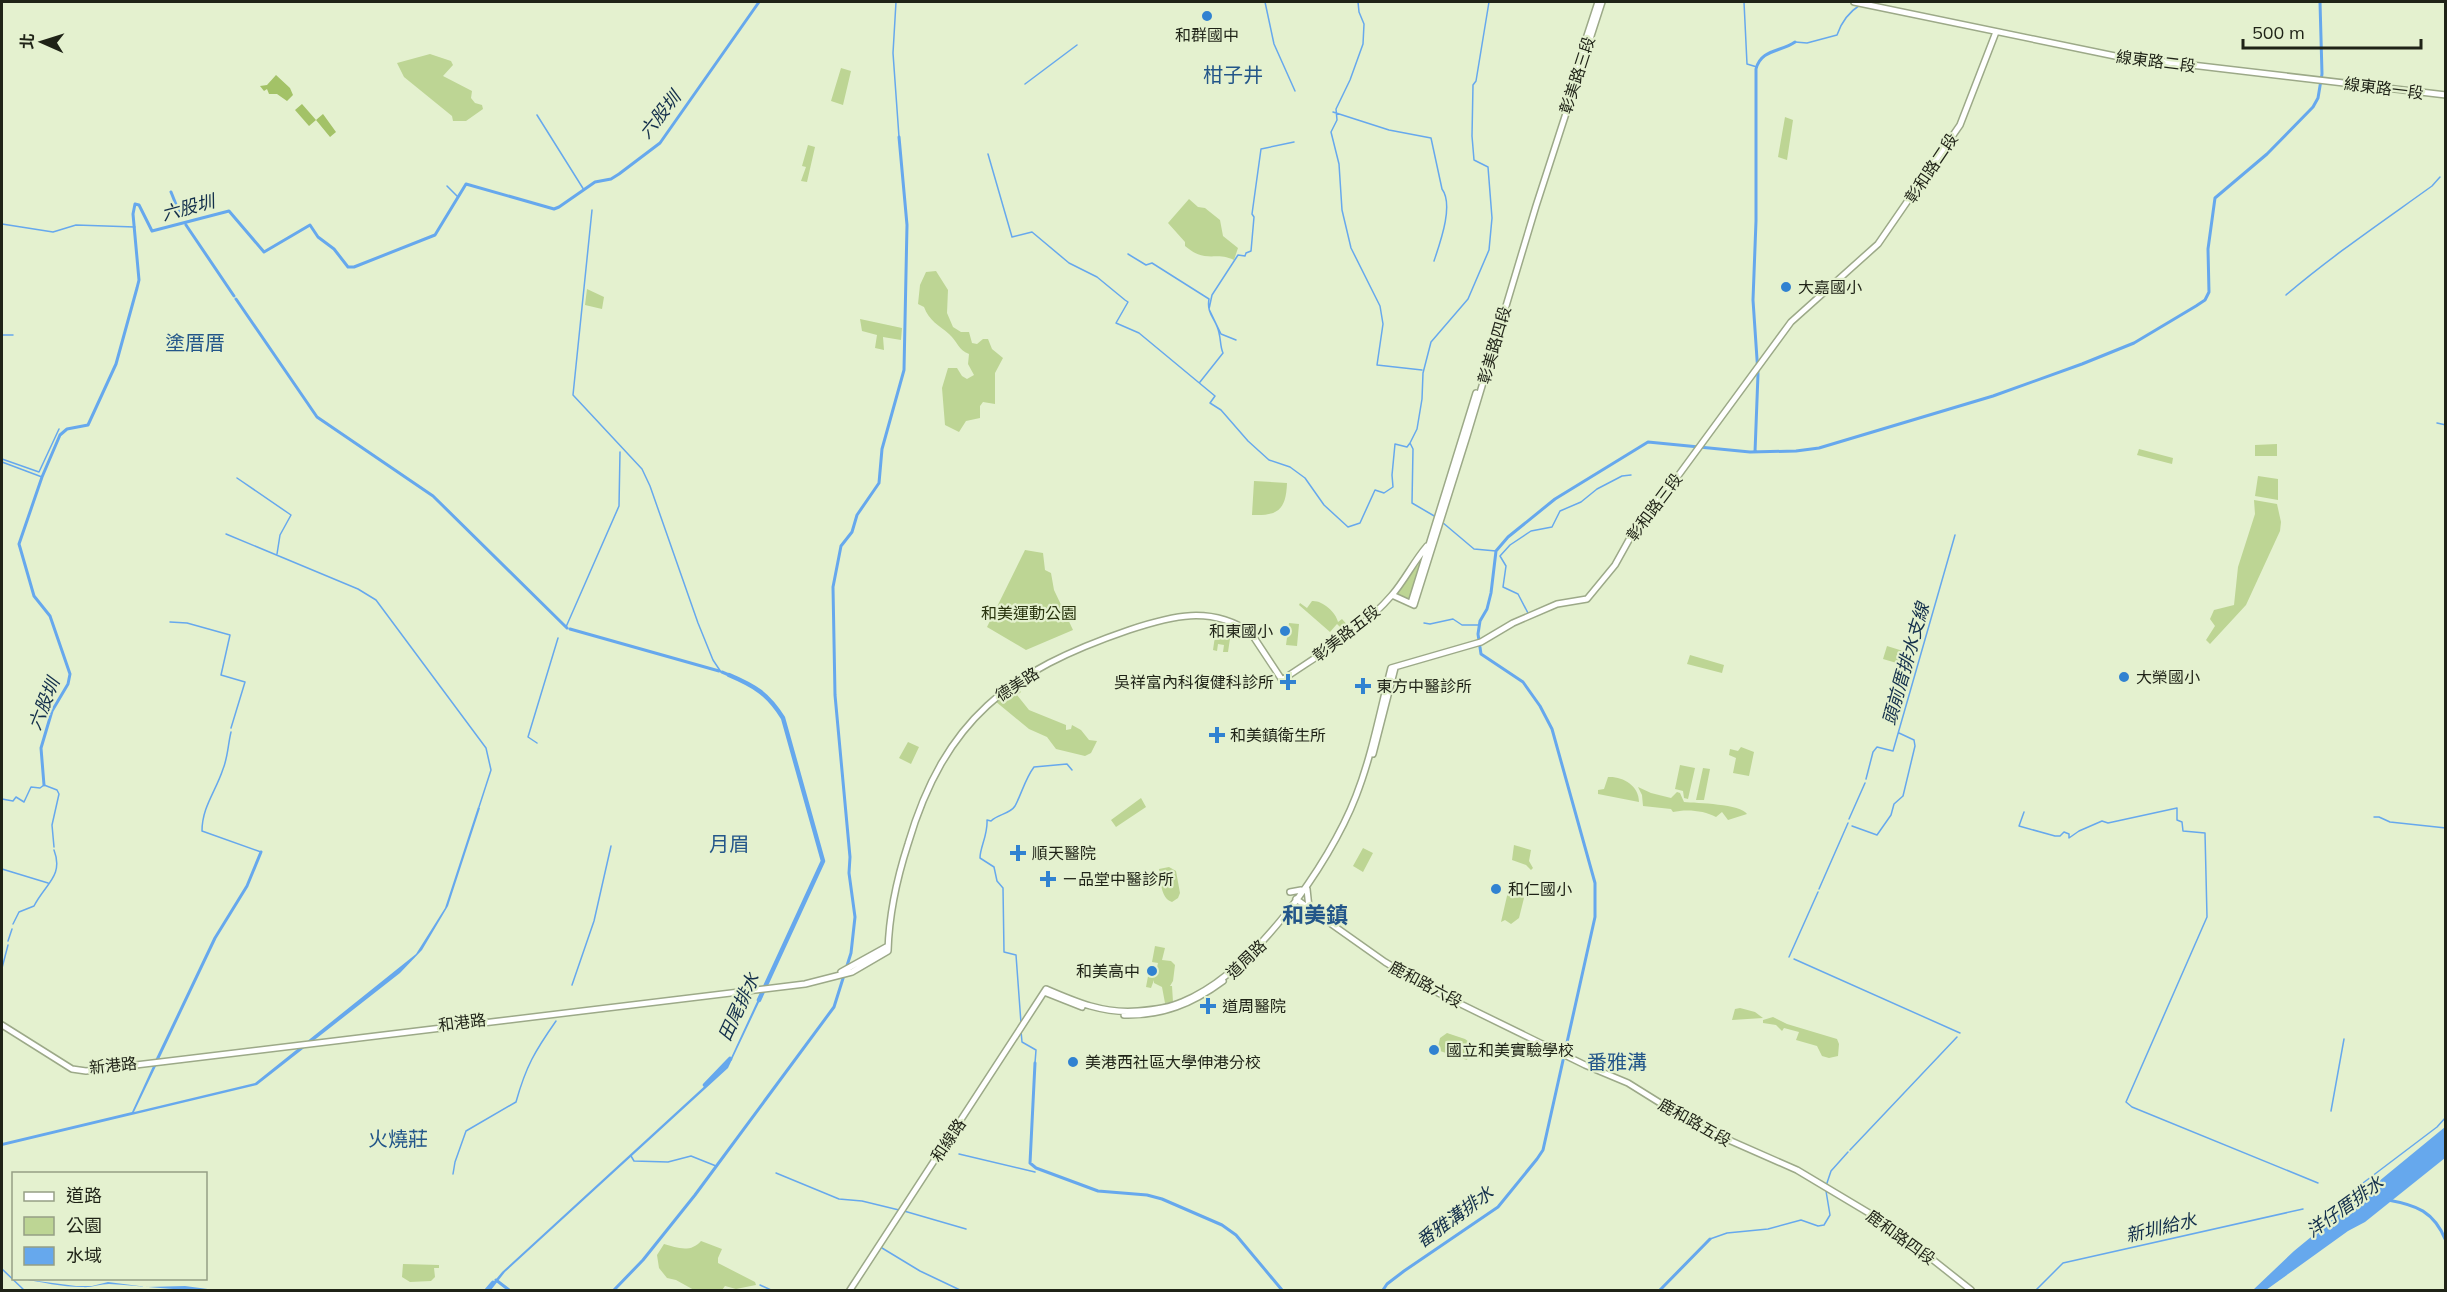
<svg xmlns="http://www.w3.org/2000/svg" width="2447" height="1292" viewBox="0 0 2447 1292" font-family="Mulish,'Noto Sans TC',sans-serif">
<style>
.green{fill:#bdd594}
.forest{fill:#a3c267}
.water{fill:#66a8ed}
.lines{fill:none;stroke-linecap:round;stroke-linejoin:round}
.stream{stroke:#66a8ed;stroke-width:1.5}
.canal{stroke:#66a8ed;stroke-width:3}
.river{stroke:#66a8ed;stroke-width:4.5}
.major-casing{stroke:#9ca988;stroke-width:8}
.major{stroke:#fff;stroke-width:5}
.poi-dot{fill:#3082d1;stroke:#e4f1cf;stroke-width:2}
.labels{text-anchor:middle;stroke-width:4.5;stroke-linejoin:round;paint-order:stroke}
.poi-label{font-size:16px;fill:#1f2317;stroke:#e4f1cf;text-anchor:start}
.street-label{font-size:16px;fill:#1f2317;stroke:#e4f1cf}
.park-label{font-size:16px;fill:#28330d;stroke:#e4f1cf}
.water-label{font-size:18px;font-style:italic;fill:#132f4b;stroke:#e4f1cf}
.quarter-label{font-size:20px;fill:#235689;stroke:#e4f1cf}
.district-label{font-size:22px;font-weight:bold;fill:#235689;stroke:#e4f1cf}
</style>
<rect width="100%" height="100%" fill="#e4f1cf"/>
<path class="green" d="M430,54l21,7 2,4 -10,11 29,15 -1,7 4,5 7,2 1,4 -17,12h-13l-1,-5 -48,-39 -7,-14z
M841,68l10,3 -8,34 -12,-4z
M1785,117l8,3 -6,40 -9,-3z
M808,145l7,2 -8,35 -6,-1 5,-14 -4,-1z
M1189,199l9,8 7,1 15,12 3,16 15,12 -4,12c-20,-9 -28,4 -49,-14v-4l-17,-19z
M936,271l12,19 -1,23 6,14 8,5h8l3,11 5,1 6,-5h5l4,10 11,9 -8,15v31l-12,-2 -3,4v12l-14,3 -7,11 -14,-7 -3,-37 6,-20h9l5,8 5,3 7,-4 -6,-11 1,-10c-11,-4 -11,-12 -20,-20 -10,-9 -20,-13 -25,-27l-6,-3 2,-19 6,-13z
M587,289l17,8 -2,12 -17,-4z
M860,319l42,9 -1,12 -18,-3 1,13 -9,-2 2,-13 -15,-4z
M2277,444v12h-22v-11z
M2139,449l34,9 -1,6 -35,-9z
M2258,476l20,3v21l-23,-4z
M1254,481l33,2c-1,27 -9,33 -35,32z
M2254,500l23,4 4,18 -1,9 -34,74 -36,39 -4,-4 9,-14 -5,-7 4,-9 20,-5 4,-38 17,-53z
M1025,550l18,3 2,17 6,3 3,17 19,40 -47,20 -39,-23z
M1422,559l-13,45 -14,-8z
M1312,601c10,-1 24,11 26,21l4,-3 8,9 -5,4 -8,-8 -7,8 -31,-27 1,-2 7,5z
M1222,621l10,4 -4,27h-5l1,-7 -6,-1 -1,7 -4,-1 3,-21h5z
M1289,623l10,1 -2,22 -11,-1z
M1887,646l16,5 -3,13 -17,-5z
M1690,655l34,10 -2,8 -35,-9z
M1015,685l6,7 -4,3 12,15 37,15v5l5,-1 1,-4 9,5 8,10 8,1 -6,12 -6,3 -29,-7 -9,-12 -18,-8 -34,-28z
M908,742l11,5 -8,17 -12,-6z
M1741,747l13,5 -5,24 -16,-3 3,-15 -7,-3 1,-6 8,2z
M1680,765l15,3 -7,31 -4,-1 -1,-7 -8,-2z
M1703,768l7,1 -6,31h-8z
M1608,777c14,-1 31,8 31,25l-41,-8v-4l6,-1z
M1638,787l13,6 20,5 6,-6 3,1 4,9c13,1 57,2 63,12l-19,6 -6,-8 -6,5c-12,-7 -31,-8 -43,-5l-2,-3 -28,-3 -1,-11z
M1141,798l5,9 -30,20 -5,-7z
M1514,845l17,5 -2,11 4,7 -2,2 -5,-5 -14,-5z
M1363,848l10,5 -10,19 -10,-6z
M1169,867l7,4 4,22 -2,5 -6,4c-12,-4 -11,-22 -13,-33z
M1510,883l3,1 -1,6 8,1 4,7 -5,20 -8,6 -6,-4 -4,2z
M1155,946l10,2 -3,12 9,1 4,4 -2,16 -3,5h2l1,16 -8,1 -3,-16 -8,-4v-3l-3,8 -5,-1 3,-16 7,1 2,-9 -6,-1z
M1740,1008l15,4 8,6 -31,2 3,-11z
M1773,1017l14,7 50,15 2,5 -1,12 -9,2 -7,-2 -5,-10 -21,-6 3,-8 -15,-4 -2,3 -6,-6 -13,-2v-3z
M1447,1033l18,6 4,3 1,8 -5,6 3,1 -1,3 -36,-12 1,-3 6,2 2,-9z
M701,1241l21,8 -4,9v5l37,19 1,3 -20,4 -11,-3 -3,4h-28l-18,-10 -9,-2 -8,-10 -2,-13 7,-11c13,4 27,9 37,-3z
M403,1264l36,1v3h-5l1,9 -4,4 -21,1 -8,-5z"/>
<path class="forest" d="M276,75l14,13 3,7 -6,6 -10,-7h-8l-2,-5 -3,2 -4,-5 7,-1z
M302,104l14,16 7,-6 13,18 -6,5 -14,-17 -7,6 -14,-16z"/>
<path class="water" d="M478,807l2,1 -32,98 -26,44 -22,23 -143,112 -255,61v-3l130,-31 22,-48h3l-23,48 121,-29 161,-129 29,-46z
M763,994l-35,74 -223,204 -14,18h-4l15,-18 219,-201 8,-9 31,-67z
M2445,1127v31l-80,64 -17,9 -82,59h-13l41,-39z
M22,1279l54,7h16l16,-4 39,5 38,-1 30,4c-35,1 -71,-4 -106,-6 -9,0 -18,4 -27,3 -20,0 -41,-5 -60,-8z"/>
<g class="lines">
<path class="stream" d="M896,2l-3,51 6,84
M1265,2l9,42 21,47
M1358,2l1,10 5,12 -1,20 -13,36 -14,29 1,11 -6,12 8,32 3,46 9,38 29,58 3,18 -6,41 45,5
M1744,2l3,62 10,3
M1795,42l12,1 30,-8c4,-12 12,-23 23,-30
M1025,84l52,-39
M1333,112l56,18 42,8 11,51c12,16 -2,54 -8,72
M537,115l47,75
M988,154l24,83 20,-5 37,31 28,14 28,23 3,2 -12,21 23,10 76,63 -5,7 11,7 27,31 21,19 21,7 15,11 19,27 24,22 12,-4 15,-33 9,3 9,-6 -1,-12 3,-31 12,3 3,-4
M447,186l11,11
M592,210l-19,185 69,74 8,17 48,137 15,37 8,12
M2,224l51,8 23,-7 59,2
M1128,254l18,11 6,-2 57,36c-3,15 8,21 10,34 2,7 1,13 4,20l-23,29
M2286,295c47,-40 96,-73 146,-109l8,-9
M2,335h11
M1236,340l-15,-6 -12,-25 3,-14 26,-40 7,1 1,-3 5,-2 3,-34 -2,-3 9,-65 33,-7
M2437,423l9,2
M2,459l37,13 20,-43
M2,462l40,15
M237,478l54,37 -11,20 -3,19
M1436,517l-24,-14 1,-54 -3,-6 7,-14 5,-30 1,-26 8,-31 37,-43 21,-49 3,-32 -4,-51 -14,-7 -2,-24 1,-51 3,-4 13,-79
M1442,522l32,27 22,2
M226,534l132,55 18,11 110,148 5,22 -12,37
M1529,615l-11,-21 -15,-7 3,-21 -6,-10 10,-11 21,-14 21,-4 8,-16 21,-9 16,-13 25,-13 9,-1
M170,622l17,1 43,12 -9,40 24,7 -14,46
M1424,623l6,1 23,-5 9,6h17
M566,627l53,-121 1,-54
M231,732c-3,12 -3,25 -8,37 -7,22 -21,38 -21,62l59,21
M537,743l-9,-6 30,-99
M1866,779l7,-27 4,-5 16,4 62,-216
M2,801v-2l11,2 3,-4 8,5 7,-15 9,1 4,-3 13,5 2,4 -7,31 2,22
M2024,812l-5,14 36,10h5l4,-4 5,2v4l10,-7 23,-10 6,2 69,-15v12l5,2 1,9 22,2 2,84 -81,185 6,5 186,76
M2374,817h5l11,5 56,6
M1849,819l16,-36
M1852,826l25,9 14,-20 3,-11 9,-8 12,-50 -1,-6 -15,-7
M2,869l46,14
M1819,889l29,-66
M13,924l6,-12 15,-6c11,-22 30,-30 20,-56
M8,941l4,-12
M1789,957l29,-65
M1794,959l166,74
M2,968l6,-23
M572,985l22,-64 17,-75
M1021,1023l-5,-68 -12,-3 -1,-64 -6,-7 -3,-14 -14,-9c0,-11 8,-23 7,-38l4,1c7,-7 19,-7 24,-15 7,-13 10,-27 19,-39l33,-3 5,6
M1021,1031l1,11 14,8 -1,13
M2331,1111l13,-72
M1850,1150l107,-113
M959,1154l76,18
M631,1156l3,5 34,1 23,-6 25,10
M776,1173l63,26 23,2 37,9
M453,1174l2,-12 11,-31 50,-29c10,-36 19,-51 40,-81
M1826,1186l5,-15 17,-19
M2340,1203l23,-20 74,-56 9,-10
M904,1211l62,18
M1710,1239l17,-6 41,-4 33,-9 17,6 6,-1 6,-10 -4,-24
M882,1248l38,23 40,19
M2,1269l22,21
M760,1285l11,5
M2036,1290l27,-27 240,-54"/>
<path class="canal" d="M171,192l10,25
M186,225l48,71
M236,299l81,118 116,79 134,132
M1755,452l3,-78 -5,-74 3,-79v-152c5,-20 25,-17 39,-27
M570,629l149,42
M722,672l7,3
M44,785l-3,-37 11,-37 16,-27 2,-10 -20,-58 -16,-20 -15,-52 23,-67 18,-42 7,-6 21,-4 28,-61 21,-76 2,-8 -6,-66 2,-10 4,1 13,26 77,-20 35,41 46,-27 8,12 16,12 14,18h6l81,-32 31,-51 88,25 5,-2 36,-25 16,-3 8,-5 41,-31 99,-141
M156,1062l59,-124 32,-52 14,-34
M1035,1063l-5,100 6,5 62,23 49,4 15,4 60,26 14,10 46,55
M2388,1200c28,5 46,11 58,41
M496,1280l13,10
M614,1290l29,-30 52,-65 139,-188 17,-54 4,-36 -6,-44 1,-16 -15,-162 -2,-108 8,-41 11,-14 5,-17 22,-32 3,-34 22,-79 3,-145 -8,-88
M1383,1290l4,-6 17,-13 94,-64 39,-48 6,-9 52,-233v-34l-43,-154 -12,-23 -17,-24 -42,-28 -3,-20 2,-13 7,-12 4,-16 5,-42 12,-14 47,-38 93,-57 102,10 46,-1 23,-3 174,-52 89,-32 52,-21 62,-37 9,-6 4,-8 -1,-43 7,-51 52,-44 46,-47 5,-9 4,-24 -2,-72
M1660,1290l50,-51"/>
<path class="river" d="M729,675c26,11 39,19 54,43l40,143 -64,139
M705,1085l25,-26
M487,1290l6,-7"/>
<defs>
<path id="major" d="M1854,2l261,54 331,39
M1563,109l35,-107
M1392,595l22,10 53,-169 69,-230 66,-204
M1411,603l65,-210
M1373,754l22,-86
M1290,892l11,-2
M1296,899l89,63 43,26 157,77 43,18 69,43 100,44 92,55 82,65
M1292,910l17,-2 -2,-19
M841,972l47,-26
M1044,992l38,15
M1124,1015c38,1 68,-11 99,-34
M2,1025l70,44 14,2 719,-87 47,-12 36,-21c1,-36 9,-73 20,-107 37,-125 101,-173 221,-214 42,-14 82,-25 122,3l31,47c38,-26 80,-50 110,-85 13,-15 22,-34 35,-49
M850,1290l196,-301c30,13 58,25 92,22 14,-1 31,-3 44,-9 71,-29 147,-136 174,-206 16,-41 24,-85 35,-128l90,-26 32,-19 44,-19 30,-5 28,-34 20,-36 20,-27 20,-22 116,-158 87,-78 82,-119 36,-93"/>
</defs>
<use href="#major" class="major-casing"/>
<use href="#major" class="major"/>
</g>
<g class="poi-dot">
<circle cx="1207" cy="16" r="6"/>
<circle cx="1786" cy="287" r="6"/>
<circle cx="1285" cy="631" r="6"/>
<circle cx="2124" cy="677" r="6"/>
<path d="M1285 673h6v6h6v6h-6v6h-6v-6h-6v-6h6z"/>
<path d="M1360 677h6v6h6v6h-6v6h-6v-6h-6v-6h6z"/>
<path d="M1214 726h6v6h6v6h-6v6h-6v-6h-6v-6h6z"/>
<path d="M1015 844h6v6h6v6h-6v6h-6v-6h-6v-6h6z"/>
<path d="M1045 870h6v6h6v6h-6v6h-6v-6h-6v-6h6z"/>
<circle cx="1496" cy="889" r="6"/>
<circle cx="1152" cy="971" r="6"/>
<path d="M1205 997h6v6h6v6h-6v6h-6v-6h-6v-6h6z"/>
<circle cx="1434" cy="1050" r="6"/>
<circle cx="1073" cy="1062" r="6"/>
</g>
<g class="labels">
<g class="poi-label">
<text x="1207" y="41" text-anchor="middle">和群國中</text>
<text x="1798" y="293">大嘉國小</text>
<text x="1273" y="637" text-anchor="end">和東國小</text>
<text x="2136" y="683">大榮國小</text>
<text x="1274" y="688" text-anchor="end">吳祥富內科復健科診所</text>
<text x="1376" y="692">東方中醫診所</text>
<text x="1230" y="741">和美鎮衛生所</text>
<text x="1032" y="859">順天醫院</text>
<text x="1062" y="885">ㄧ品堂中醫診所</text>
<text x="1508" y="895">和仁國小</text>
<text x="1140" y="977" text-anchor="end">和美高中</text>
<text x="1222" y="1012">道周醫院</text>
<text x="1446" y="1056">國立和美實驗學校</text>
<text x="1085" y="1068">美港西社區大學伸港分校</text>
</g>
<g class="street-label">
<text transform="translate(2156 61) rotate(7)" y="6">線東路二段</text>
<text transform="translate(1577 75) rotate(-72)" y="6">彰美路三段</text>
<text transform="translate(2384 88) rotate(7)" y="6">線東路一段</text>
<text transform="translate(1931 168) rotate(-56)" y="6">彰和路二段</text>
<text transform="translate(1494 345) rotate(-74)" y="6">彰美路四段</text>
<text transform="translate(1654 507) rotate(-53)" y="6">彰和路三段</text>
<text transform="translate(1346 633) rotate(-38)" y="6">彰美路五段</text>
<text transform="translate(1017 684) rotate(-33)" y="6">德美路</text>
<text transform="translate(1246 959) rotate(-44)" y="6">道周路</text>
<text transform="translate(1426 984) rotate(28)" y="6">鹿和路六段</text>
<text transform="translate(462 1022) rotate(-7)" y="6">和港路</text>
<text transform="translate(113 1065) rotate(-6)" y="6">新港路</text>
<text transform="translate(1695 1122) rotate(29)" y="6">鹿和路五段</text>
<text transform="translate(948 1140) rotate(-56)" y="6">和線路</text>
<text transform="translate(1901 1237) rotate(36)" y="6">鹿和路四段</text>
</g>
<g class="park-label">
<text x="1029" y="619">和美運動公園</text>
</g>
<g class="water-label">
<text transform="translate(660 115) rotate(-51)" y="6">六股圳</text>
<text transform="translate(188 208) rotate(-15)" y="6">六股圳</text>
<text transform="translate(1906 664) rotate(-74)" y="6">頭前厝排水支線</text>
<text transform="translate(44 704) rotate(-68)" y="6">六股圳</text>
<text transform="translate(739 1007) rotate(-65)" y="6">田尾排水</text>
<text transform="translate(2345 1207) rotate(-36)" y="6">洋仔厝排水</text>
<text transform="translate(1455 1217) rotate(-36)" y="6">番雅溝排水</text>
<text transform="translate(2161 1228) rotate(-13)" y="6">新圳給水</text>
</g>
<g class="quarter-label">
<text x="1233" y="82">柑子井</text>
<text x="195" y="350">塗厝厝</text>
<text x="729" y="851">月眉</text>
<text x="1617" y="1069">番雅溝</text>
<text x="398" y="1146">火燒莊</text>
</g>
<g class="district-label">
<text x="1315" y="923">和美鎮</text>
</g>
</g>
<rect width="2447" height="1292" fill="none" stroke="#1f2317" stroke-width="6"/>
<rect x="12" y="1172" width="195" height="108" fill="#e4f1cf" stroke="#959f85" stroke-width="1.5"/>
<rect x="24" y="1192" width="30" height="9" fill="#ffffff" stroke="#959f85" stroke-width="1.5"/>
<text x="66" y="1202" font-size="18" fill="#1f2317">道路</text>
<rect x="24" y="1217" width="30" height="18" fill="#bdd594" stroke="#959f85" stroke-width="1.5"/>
<text x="66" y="1232" font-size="18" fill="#1f2317">公園</text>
<rect x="24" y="1247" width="30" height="18" fill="#66a8ed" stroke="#959f85" stroke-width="1.5"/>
<text x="66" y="1262" font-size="18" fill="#1f2317">水域</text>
<g transform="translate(42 42) rotate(273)" stroke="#e4f1cf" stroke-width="4.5" paint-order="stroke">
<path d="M0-4.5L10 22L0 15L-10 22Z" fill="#1f2317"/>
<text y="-9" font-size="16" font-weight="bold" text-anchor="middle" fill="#1f2317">北</text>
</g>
<path d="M2243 39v9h178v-9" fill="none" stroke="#1f2317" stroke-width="3"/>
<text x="2252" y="39" font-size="18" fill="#1f2317" stroke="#e4f1cf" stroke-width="4.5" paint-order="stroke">500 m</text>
</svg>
